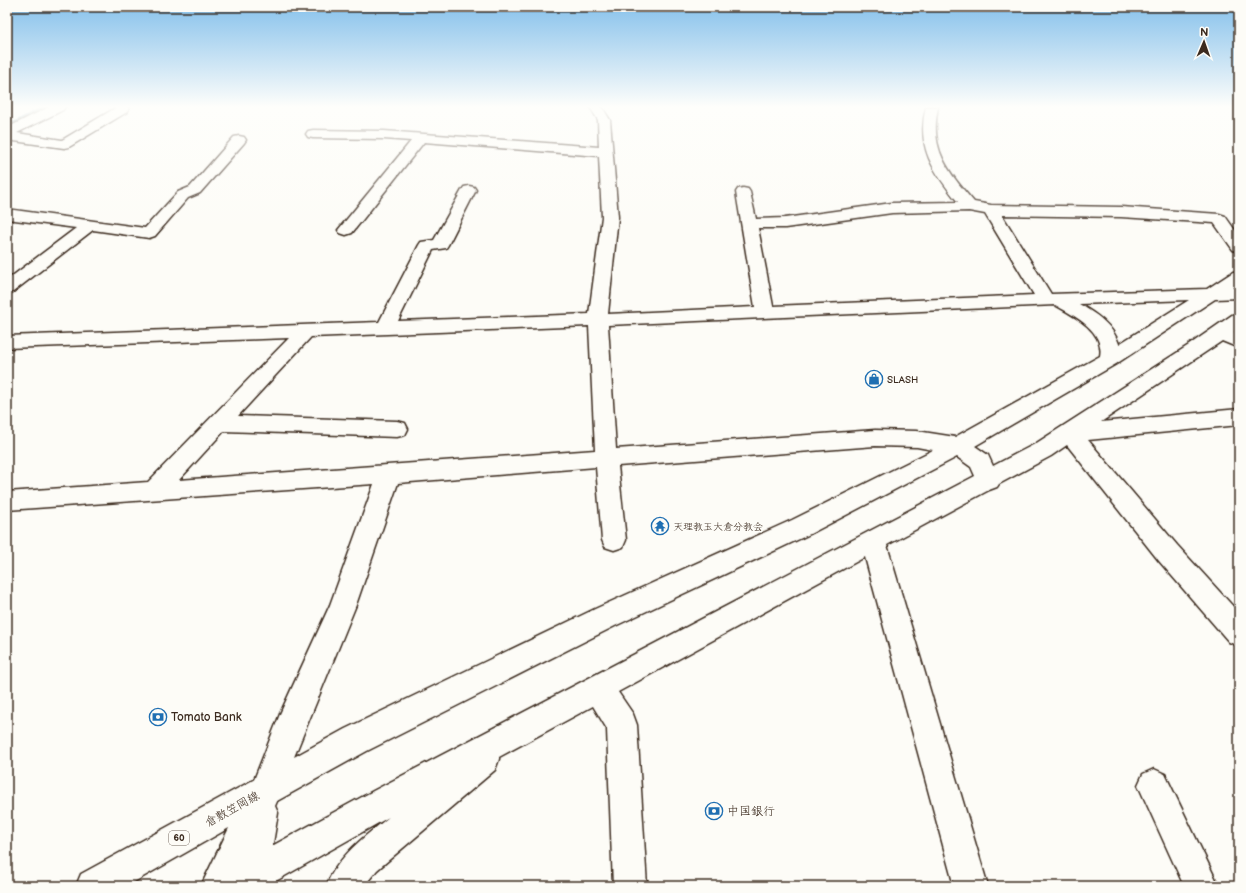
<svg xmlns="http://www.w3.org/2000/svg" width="1246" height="893" viewBox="0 0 1246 893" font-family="'Balsamiq Sans','Klee One',sans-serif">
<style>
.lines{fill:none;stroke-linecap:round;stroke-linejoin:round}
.stream{fill:#6d8f9c;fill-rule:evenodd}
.minor-casing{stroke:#3b2a1e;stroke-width:3}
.major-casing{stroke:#3b2a1e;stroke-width:3}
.minor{fill:#fdfcf7;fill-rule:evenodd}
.major{fill:#fdfcf7;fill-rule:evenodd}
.labels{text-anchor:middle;stroke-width:3;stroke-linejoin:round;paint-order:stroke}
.shield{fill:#fdfcf7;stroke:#75695f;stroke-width:1}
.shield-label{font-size:9px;font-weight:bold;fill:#3b2a1e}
.poi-label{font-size:10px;fill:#3b2a1e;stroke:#fdfcf7;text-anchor:start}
.near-poi-label{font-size:12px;fill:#3b2a1e;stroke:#fdfcf7;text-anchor:start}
.near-street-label{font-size:12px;fill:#3b2a1e;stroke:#fdfcf7}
</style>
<rect width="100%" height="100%" fill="#fdfcf7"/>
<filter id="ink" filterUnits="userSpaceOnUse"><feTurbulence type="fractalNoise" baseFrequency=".025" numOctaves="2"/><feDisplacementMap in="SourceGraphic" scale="8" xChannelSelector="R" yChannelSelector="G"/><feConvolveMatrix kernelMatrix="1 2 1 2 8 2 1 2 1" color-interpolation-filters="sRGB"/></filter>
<g filter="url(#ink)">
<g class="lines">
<path class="stream" d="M41,107h8l-42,22v-4z"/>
<defs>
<path id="minor" d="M49,107h16l-2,3 -46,23 45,7 55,-33h11l1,2 -2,3 -58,35 -5,1 -57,-8v-12z
M590,107h12l8,13 8,97 -10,97 147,-7 -19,-115 2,-3 5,-1 5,1 2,3 6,27 29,-1 107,-15 66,-1c-25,-31 -42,-55 -32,-95h12c-9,42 10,65 36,95l17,3 130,2 98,7 6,2 14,20v16l-6,-2 -19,-27 -93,-6 -119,-2 49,79 156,-5 26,-17 6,-1v13l-7,4h7v10l-24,1 -99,65 -141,82 13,9 5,11 42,-22 154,-99 43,-30 7,-2v15l-5,4 5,2v14l-17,-7 -121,81 138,-13v16l-151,15 89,105 62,68v33l-10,-4 -70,-81 -92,-116 -16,11 -52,28 -2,3 -8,3 -102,55 101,341h-34l-89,-329 -247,135 15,22 4,11 10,161h-34l-6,-157 -14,-23 -94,51v2l-4,11 -118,100 -13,16h-38c12,-30 38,-49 63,-69l-122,69h-29l-4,-10 5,-12 134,-73 602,-315 -4,-9 -14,-10 -147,77 -195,92 -248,125 -90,50 -11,5 -11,-5 -5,-11 30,-76 50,-109 44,-121 -367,26v-18l141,-10 141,-144 -282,10v-12l372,-14 40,-77 2,-3 13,-2 28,-50 2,-3 5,-1 5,1 2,3 -28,55 -2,3 -13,2 -35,71 191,-7 13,-97 -3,-61 -175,-14 -72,91 -6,2 -6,-2 -2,-3 73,-89 -27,-2 -71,-1 -5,-1 -2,-3 2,-3 5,-1 71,1 215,16 -1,-27zM969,211l16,3 49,81 -261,11 -15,-78h27l107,-15zM1189,300l-70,44c-6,-19 -24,-31 -40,-40zM1055,305c18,10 50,26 45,51l-145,81 -38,-6 -42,-1 -259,19 -8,-124zM589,326l6,124 -416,30 45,-49 173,6 8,-2 3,-6 -3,-6 -8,-2 -159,-5 73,-79zM875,446l42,1 16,3 -141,70 -195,88 -252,121 -51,28 62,-152 42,-122 198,-16 6,73 3,7 9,3 9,-3 3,-7 -8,-74z
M239,136l5,1 2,3 -2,3 -44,50 -12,5 -33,38 -6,2 -56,-8 -80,62 -6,1v-13l69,-52 -69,-9v-10l138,19 33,-36 12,-5 44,-50z
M1154,769l11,5 54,112h-35l-46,-101 5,-11z"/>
<path id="major" d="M266,774l11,5 5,11 -7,16 3,7 -12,73h-65l28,-58 -102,58h-51l5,-12 174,-95z"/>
</defs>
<use href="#minor" class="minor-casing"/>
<use href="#major" class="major-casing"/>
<use href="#minor" class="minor"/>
<use href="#major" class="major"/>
</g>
</g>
<linearGradient id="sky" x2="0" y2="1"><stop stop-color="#84c0eb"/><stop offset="0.46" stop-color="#fefefb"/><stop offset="1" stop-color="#fefefb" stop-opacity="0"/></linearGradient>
<rect width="1246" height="232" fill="url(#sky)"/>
<defs>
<symbol id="shop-ring" viewBox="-11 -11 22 22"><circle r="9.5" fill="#fdfcf7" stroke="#1f6fb2" stroke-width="1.5"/><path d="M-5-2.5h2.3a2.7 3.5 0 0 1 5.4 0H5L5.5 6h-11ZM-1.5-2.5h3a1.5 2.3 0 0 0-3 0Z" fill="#1f6fb2"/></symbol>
<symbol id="temple-ring" viewBox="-11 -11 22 22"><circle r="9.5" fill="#fdfcf7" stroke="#1f6fb2" stroke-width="1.5"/><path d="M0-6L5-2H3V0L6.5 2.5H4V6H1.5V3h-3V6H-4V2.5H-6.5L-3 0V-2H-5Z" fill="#1f6fb2"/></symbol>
<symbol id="bank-ring" viewBox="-11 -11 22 22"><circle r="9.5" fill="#fdfcf7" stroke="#1f6fb2" stroke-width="1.5"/><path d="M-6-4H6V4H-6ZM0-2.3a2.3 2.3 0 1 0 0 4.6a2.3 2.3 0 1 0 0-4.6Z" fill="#1f6fb2"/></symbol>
</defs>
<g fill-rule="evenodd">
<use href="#shop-ring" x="864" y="369" width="20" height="20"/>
<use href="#temple-ring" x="650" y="516" width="20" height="20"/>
<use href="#bank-ring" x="148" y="707" width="20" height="20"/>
<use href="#bank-ring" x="704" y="801" width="20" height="20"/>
</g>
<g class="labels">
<rect class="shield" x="169" y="831" width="20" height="14" rx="3"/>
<g class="shield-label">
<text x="179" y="841">60</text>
</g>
<g class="poi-label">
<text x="887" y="383">SLASH</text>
<text x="673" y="530">天理教玉大倉分教会</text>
</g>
<g class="near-poi-label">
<text x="171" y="721">Tomato Bank</text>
<text x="727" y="815">中国銀行</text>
</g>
<g class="near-street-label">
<text transform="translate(232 809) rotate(-29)" y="4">倉敷笠岡線</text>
</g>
</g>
<rect width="1246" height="893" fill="none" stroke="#fdfcf7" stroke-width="24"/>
<rect x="12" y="12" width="1222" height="869" fill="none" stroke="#3b2a1e" stroke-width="1.5" filter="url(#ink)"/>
<g transform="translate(1204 42) rotate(2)" stroke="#fdfcf7" stroke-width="3" paint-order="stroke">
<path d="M0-3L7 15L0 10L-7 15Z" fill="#3b2a1e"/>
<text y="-6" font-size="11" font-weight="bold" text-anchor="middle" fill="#3b2a1e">N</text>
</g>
</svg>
